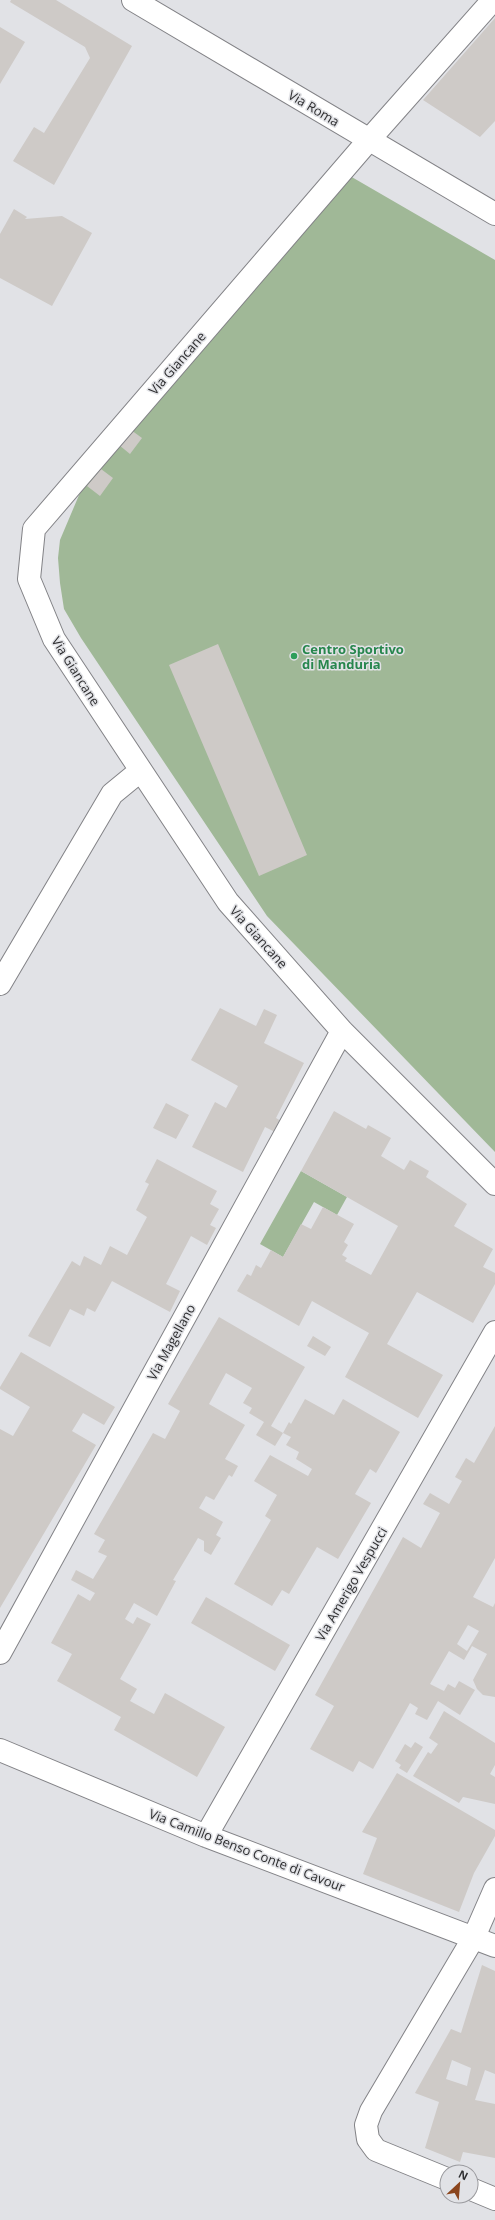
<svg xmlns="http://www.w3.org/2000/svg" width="495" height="2220" viewBox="0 0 495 2220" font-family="'Open Sans',sans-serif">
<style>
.green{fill:#a0b897}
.building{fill:#cecac7;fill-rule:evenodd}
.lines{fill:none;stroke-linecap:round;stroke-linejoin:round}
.street-casing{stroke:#838387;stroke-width:24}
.secondary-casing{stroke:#838387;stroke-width:24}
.street{stroke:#fff;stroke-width:22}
.secondary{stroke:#fff;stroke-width:22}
.leisure-dot{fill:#2e9e5b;stroke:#e1e2e6;stroke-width:1.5}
.labels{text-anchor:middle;stroke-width:3;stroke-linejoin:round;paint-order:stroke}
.street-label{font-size:13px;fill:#2f2f31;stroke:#e1e2e6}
.leisure-label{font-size:13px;font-weight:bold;fill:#27864d;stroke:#e1e2e6;text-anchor:start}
</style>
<rect width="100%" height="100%" fill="#e1e2e6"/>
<path class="green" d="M350,176l145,84v892l-228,-236 -186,-278 -17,-29 -4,-26 -2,-25 2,-18 22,-52z
M301,1171l46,26 -10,18 -23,-13 -31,55 -23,-13z"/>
<path class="building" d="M11,0h45l76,46 -78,139 -41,-24 21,-34 10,6 46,-75 -5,-11 -75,-45z
M495,18v103l-15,16 -57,-37z
M0,27l25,15 -25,42z
M14,209l13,8 -2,2 37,-3 30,17 -40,73 -52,-28v-44z
M131,430l11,8 -12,16 -11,-9z
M101,469l12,9 -13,18 -13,-10z
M218,644l89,211 -48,21 -90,-211z
M220,1008l36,18 8,-17 13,6 -13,28 40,20 -28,55 5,3 -6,11 -10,-5 -22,45 -51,-25 23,-45 11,6 12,-22 -47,-26z
M166,1103l23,12 -13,24 -23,-11z
M334,1111l32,18 2,-4 23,13 -10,18 23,14 6,-10 19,11 -3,6 41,27 -13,22 39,23 -10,18 12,6v11l-22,39 -56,-31 -30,52 56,31 -25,43 -73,-41 24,-44 -57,-32 -13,25 -62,-35 10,-17 4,2 5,-11 5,3 10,-18 12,7 18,-33 10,5 12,-22 31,17 -10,18 4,3 -6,10 5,3 -2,3 26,14 27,-49 -97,-55z
M157,1159l60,32 -7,13 9,5 -9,16 6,3 -9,17 -16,-9 -25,48 14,7 -10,21 -58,-31 -17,31 -8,-4 -3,8 -14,-7 -20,38 -22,-11 44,-75 8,5 4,-10 17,9 9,-19 17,9 20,-38 -11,-7 13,-26 -4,-2z
M219,1317l86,50 -34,59 12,7 -8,13 -19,-11 8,-13 -15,-9 3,-5 -9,-5 9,-15 -26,-15 -17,31 36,21 -20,34 13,7 -6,11 -3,-2 -15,25 -8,-4 -7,12 24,14 -7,13 5,3 -10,17 -7,-4v-10l-6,-3 -25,42 3,1 -19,35 -23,-13 -9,16 8,5 4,-7 14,7 -31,55 17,10 -7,12 24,13 11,-21 60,34 -28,50 -83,-47 7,-13 -64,-36 15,-27 -21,-11 27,-49 12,7 5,-8 -24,-13 5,-10 17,9 14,-23 -9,-4 7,-12 -11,-6 59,-101 12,6 15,-28 -12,-7z
M313,1336l18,11 -6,9 -18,-10z
M21,1352l94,55 -11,18 -21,-12 -11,18 24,14 -96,163v-179l13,7 17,-29 -30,-18v-2z
M305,1399l29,16 9,-16 57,33 -24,41 -6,-4 -15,25 16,9 -33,56 -21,-12 -28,47 -7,-4 -10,16 -38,-22 37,-64 -6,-4 12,-21 -23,-14 16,-26 38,21 4,-7 -16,-10 3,-7 -13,-7 5,-8 -8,-4 6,-11 2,2z
M495,1426v132l-22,39 20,10 2,-4v94l-12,-2 -6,-6 -4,-9 14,-26 -15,-8 -8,14 -15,-9 -19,33 14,7 4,-7 7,4 4,-7 16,9 -15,25 -22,-14 -11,19 -12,-6 3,-6 -8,-5 -37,66 -14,-8 -6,11 -43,-23 24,-43 -19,-11 88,-158 18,11 19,-35 -17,-9 7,-11 19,11 13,-23 -7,-4 11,-19 8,5zM468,1625l11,6 -12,20 -10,-7z
M206,1597l84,48 -15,26 -84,-48z
M444,1711l51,32v22l-5,9 5,3v27l-32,-7 -4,6 -46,-27 15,-24 3,2 7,-10 -9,-6z
M415,1742l8,5 -16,26 -8,-5 2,-3 -6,-4 10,-17 6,4z
M397,1773l98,57v6l-21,37 -15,39 -96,-38 14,-36 -15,-6z
M482,1965l13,6v103l-10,-4 -10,30 20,4v54l-32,-6 -3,10 -35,-14 14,-46 -24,-9 36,-64 10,4zM452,2060l19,8 -4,18 -21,-7z"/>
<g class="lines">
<defs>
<path id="street" d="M493,0l-125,141 -334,388 -5,50 25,60 174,263 114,129 153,153
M0,984l112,-190 28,-23
M0,1653l342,-622
M0,1750l206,86 289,110
M206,1836l289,-504
M447,2179l-71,-29 -8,-11 -2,-14 5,-14 103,-174 21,-48
M471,2189l24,10"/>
<path id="secondary" d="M133,0l362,214"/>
</defs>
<use href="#street" class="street-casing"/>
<use href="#secondary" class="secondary-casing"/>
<use href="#street" class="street"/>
<use href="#secondary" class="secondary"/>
</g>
<circle class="leisure-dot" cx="294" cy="656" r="4"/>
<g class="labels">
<g class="street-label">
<text transform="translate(314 108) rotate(31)" y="5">Via Roma</text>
<text transform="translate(177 363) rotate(-49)" y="5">Via Giancane</text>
<text transform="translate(76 671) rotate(58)" y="5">Via Giancane</text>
<text transform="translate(259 937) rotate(48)" y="5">Via Giancane</text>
<text transform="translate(171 1342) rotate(-61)" y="5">Via Magellano</text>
<text transform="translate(351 1584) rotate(-60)" y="5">Via Amerigo Vespucci</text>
<text transform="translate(247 1850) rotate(21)" y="5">Via Camillo Benso Conte di Cavour</text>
</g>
<g class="leisure-label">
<text x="302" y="654">Centro Sportivo<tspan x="302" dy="15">di Manduria</tspan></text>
</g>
</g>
<g transform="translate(459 2184) rotate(26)"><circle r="19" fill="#e1e2e6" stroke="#9a9a9e"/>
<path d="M0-3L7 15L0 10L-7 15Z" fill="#8b451d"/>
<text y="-6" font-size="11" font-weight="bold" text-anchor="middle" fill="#2f2f31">N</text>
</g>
</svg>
